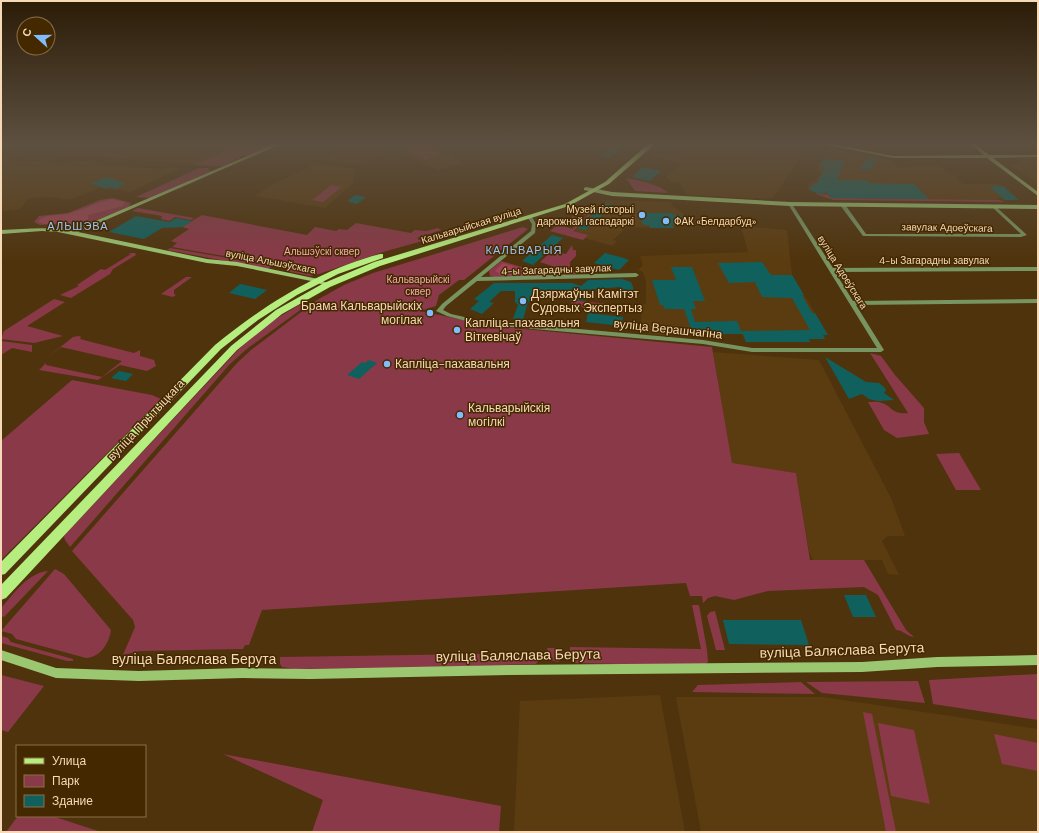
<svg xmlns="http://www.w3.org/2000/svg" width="1039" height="833" viewBox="0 0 1039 833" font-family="'DM Sans',sans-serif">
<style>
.built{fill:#5b3c10}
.green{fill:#8a3948}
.forest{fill:#9e4455}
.building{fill:#10615e}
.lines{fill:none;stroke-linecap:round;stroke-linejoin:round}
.street{fill:#789460;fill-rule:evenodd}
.secondary{fill:#9bc771;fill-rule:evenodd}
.primary{fill:#b5ee7e;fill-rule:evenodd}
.poi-dot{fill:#82bcfa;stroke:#442900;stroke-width:1.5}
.labels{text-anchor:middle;stroke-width:3;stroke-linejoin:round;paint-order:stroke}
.far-poi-label{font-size:10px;fill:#f6d9b7;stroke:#442900;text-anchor:end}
.far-street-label{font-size:10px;fill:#f6d9b7;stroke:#442900}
.far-park-label{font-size:10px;fill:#f5a9b3;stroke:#442900}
.far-neighbourhood-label{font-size:11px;letter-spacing:1px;fill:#9bc5f4;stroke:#442900}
.poi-label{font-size:12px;fill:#f6d9b7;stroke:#442900;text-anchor:start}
.street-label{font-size:12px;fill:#f6d9b7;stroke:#442900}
.near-street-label{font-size:14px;fill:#f6d9b7;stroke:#442900}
</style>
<rect width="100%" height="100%" fill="#4f330c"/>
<path class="built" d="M1,144h31l-8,8 1,4 -9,1 -4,5 11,-1 44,3 6,-3 27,2 -1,2 66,4 3,-2 13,1 -51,24 -28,-5 -33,13 -17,-3 -23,1 -9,11 -17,2 -2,3z
M64,144h178l-47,20 -143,-10z
M335,144h94l26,14 9,6 -25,6 -46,-20 -33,15 -32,-5 10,-10 -6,-5z
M437,144h39l-5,10 -28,-6z
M665,144h111l29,6 -32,48h-24l-62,-3 -8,-13h-11l3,-2 -6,-2 17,-15 -31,-7 4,-3 15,3 7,-5 -16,-4z
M841,144h121l8,6 -48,2 -2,-2h-11l-5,3 -14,1z
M830,148l62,12 6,7 42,-1 10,9h4l9,9h33l7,2 -1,12h-6l2,2 -167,-2 -4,-5 -4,2 -14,-5 1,-1 -2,-1 2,-2 -3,-1 6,-4 6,1 -3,-3 5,-5 -6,-2z
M1016,158h22v25l-28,-18 12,-2z
M316,164l39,5 -2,14 -28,25 -70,-12 16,-11z
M607,200l64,2 1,4 11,7 5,12h-15l1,3 -47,-1 -14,13 4,1 -5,5 -27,-8 3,-3 -15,-4 32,-28 -2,-2z
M741,226l46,4 5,45 36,60h-5l2,4h-16l1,3h-64l-4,-8 -86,1 -9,-2 -4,-5h-3l2,-19 -16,-3 20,-2v-23l-3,-9 -5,-2 5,-5 -3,-9 108,-4z
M713,352l106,8 72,138 14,38h-17l-6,5 17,34 -11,-1 -6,-14h-69l-4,-9 -13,-78 -64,-9z
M660,695l25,137h-171l6,-131z
M676,697h147l215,32v103h-337z"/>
<path class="green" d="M242,144h30l-2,3 -23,9h-5l-19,10 -26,-1 -2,-1z
M421,144l21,10 -17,6 -21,-11z
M199,168h9l3,3 -60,27 -15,-1z
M626,178c11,2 36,7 42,15l-33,-2z
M331,185l11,2 -19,15 -11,-2z
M817,193l7,2 3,-1 4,4 168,2 6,2 -172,-2 -17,-6z
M113,198l18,5 -2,4 -52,21 -23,-4 -14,1 -6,-3 5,-6 29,-3 32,-13z
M585,207l11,3 -23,21 15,4 -5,5 -33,-9 9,-7 13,5 16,-14 -8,-1 -11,8 -2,-1z
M138,208l56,10 -3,2 -16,-3 -6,4 -8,-2 1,-3 -30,-5z
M202,215l105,20 8,-8 21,4 3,-2 8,1 9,-7 55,10 4,-3 11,1 12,-3 3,2 -24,8 2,2 47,-14 3,2 -86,24 -64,22 -9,2 -24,-5 3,-2 -17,-3 -4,3 -101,-19 3,-2 93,16 1,-1 -92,-16 5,-4 -6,-2 18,-12 -7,-2z
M523,227l5,2 -64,51h-5l-20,15 -3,11 -16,5 73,15 219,21 20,116 64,10 14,87h54l42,70 8,7c-8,-1 -11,-7 -18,-7l-18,-35 -14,-8 -96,4 -34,9 -19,-4 -7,2 -5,5 -1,-7h-12l-4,-13 -424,27 -13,35h-4l-2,4 -103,2 -17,4 12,-28 -2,-7 -61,-69 165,-188 14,-13 66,-50 27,-15 29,-12z
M572,245l1,5h3v6l-6,6v8l6,1v3l-12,1 -11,-3 5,-4 -18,-6 12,-11 14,3z
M128,253h7l1,2 -23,14 -3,5 -39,24 -11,-3 19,-9 -2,-1 24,-16 4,1 26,-16z
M501,261l46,13v1l-53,2 -4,-1 -1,-5z
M186,277h6l-18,13v4l2,1 -3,2 -12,-3z
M54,299l11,3 -38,24 36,10 -29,7 -33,-4 3,-8z
M572,300l54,6 -1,7 -40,-4 -4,-3 -10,-1z
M304,302l3,3 -59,43 -18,16 -160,183 -5,-7 -1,-4 8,-9 168,-179 34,-28z
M79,336l2,1 -1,2 54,14 6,-3v6l14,4 2,6 -9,5 -27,-6 -22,15 -59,-10 7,-7v2l56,12 20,-16 -61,-14 -16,12 28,-22z
M1,341l31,4v7l-20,-4 -11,7z
M870,353l11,3 14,19 29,33v14l5,12 -32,4 -13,-8 -16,-28c4,0 10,-1 14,1 10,3 10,12 26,10z
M72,380l80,15 9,4 -160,161v-119z
M959,453l22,37h-25l-20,-36z
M55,569l9,5 47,56c-2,13 -10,27 -25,28l-70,-19 -4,-5 -11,-3z
M48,571l-44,46 -3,-1v-8c13,-14 26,-35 47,-37z
M692,605h7l8,45 1,12 -5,4 -127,-3 -6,-5v-11l131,2z
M715,611l10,39h-9l-9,-34 3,-4z
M1,636l7,2 3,4 62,17v2h-6l-66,-18z
M547,648h16v10l-5,4 -8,-2z
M540,653v6l-4,5 -140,4 -102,1 -12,-2 -2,-3v-7z
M1038,674v46l-105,-16 -4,-24z
M1,675l43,11 -36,46 -7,-2z
M918,681l7,22 -103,-10 -16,-11z
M801,682l14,12 -123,-2 6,-7z
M863,712l9,2 24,118h-10z
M878,723l36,7 16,74 -39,-8z
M994,734l44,9v28l-36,-7z
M223,754l278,52 -2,26h-187l11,-32z
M18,816h34l49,16h-95z"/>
<path class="forest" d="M112,199l13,3 -2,4 -35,9v5l-11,3 -33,1 -5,-2v-2c7,-6 18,-4 27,-6 16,-3 30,-12 46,-15z
M503,263l16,5 2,3 7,2 7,-1 8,4 -44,-1v-2l-4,-2z"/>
<path class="building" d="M615,144l9,2 -15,12 -9,-2z
M868,157l9,2 -8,12 -9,-2z
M823,158l22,3 -8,19h30l3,3 44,1 15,15 -98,-1 -5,-7 -3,4 -14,-5 2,-1 -3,-1 9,-5 8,-16 -6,-1z
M643,167l18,4 -11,10 -18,-4z
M107,177l17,6h-2l4,1 -11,5 -5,-2 -4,2 -16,-6z
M989,186h14l16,14h-14z
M355,195l11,2 -9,7 -9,-2 2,-1h-3z
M606,203l8,2 -28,25 -9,-2z
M639,213h33l1,2 13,1 -4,4 1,4h-11l2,4h-24l-1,-3h-6z
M136,216l33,6 7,-4 16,3 -9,6 -21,1 -18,11 -35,-7z
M552,235l11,3 -30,27 -11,-4z
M605,253l19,5 5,2 -10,10 -25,-7z
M762,262l9,13h21l12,20h-2l10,18h3l13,22h-5l2,4h-16l1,3h-64l-3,-8h-50l-9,-25h-19l-2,-4h-3l-8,-25h24l-5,-13h21l13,34h-12l3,8h-5l4,13 42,-1 4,10 69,-1 -18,-32 -30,-1 -7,-15 -26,1 -11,-20z
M622,279l9,3 5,14h-15l-2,-9 -34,3 2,10 -16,1 -3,-10h-36v10l-4,1 -5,18 -10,-1 5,-14 -3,-3v-11h-14l-12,11 5,1 -12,11 -12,-5 9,-8 -5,-2 20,-16h78l9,3 7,-6z
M240,284l5,1 22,5 -12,9 -26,-6z
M588,313l35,4 -1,9 -36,-4z
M825,357l41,25 13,1 5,4 2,3 -2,3 10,7 -16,1 -9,-2 -7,-5 -13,5z
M369,360l8,3 -18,16 -12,-4 15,-13 3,1z
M119,371l14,3 -7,7 -15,-3z
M844,595h22l10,22h-23z
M723,620h78l8,25 -80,-1z"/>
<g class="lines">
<path class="street" d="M788,203l4,1 41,64 205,-1v4l-203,1 18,29 185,-2v4l-182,2 28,45 -3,2h-129l-49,-8 -225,-20 -31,-8 -11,-5 6,-7 89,-73 1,-7 -4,-6 2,-1h2l4,7 -1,9 -54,44 155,-4 3,2 -3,2 -159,4 -31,25 -3,4 8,4 27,6 225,20 49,8h125l-89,-144z
M840,203h4l22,31h155l-29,-27v-2h2l33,30 -6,2 -156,-1h-2l-23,-31z"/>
<path class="secondary" d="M275,144h6l-203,88 129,27 30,3 81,17 11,5v2h-4l-9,-4 -79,-16 -30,-3 -149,-31 -16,-1 -41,3v-4c24,-1 47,-4 71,1z
M823,144h10l60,12 91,-1 -14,-11h5l14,11h49v2l-45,1 45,34v4l-51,-38h-94z
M586,187l26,5 178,10 248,3v4l-248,-3 -178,-10 -28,-6v-2z
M1,650l55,18 83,3 103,-3 68,1 199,-4 353,-3 75,-5 101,-2v10l-101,2 -75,5 -353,3 -199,4 -68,-1 -103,3 -83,-3 -55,-18z"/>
<path class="primary" d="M648,144h7l-46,40 -40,22 -189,60 -50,21 -48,27 -45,36 -231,248 -5,2v-15l230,-239 45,-36 48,-27 50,-21 191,-58 40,-22z
M380,254h3v4l-45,16 -41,21 -39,25 -37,29 -216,225 -4,1v-13l214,-217c48,-39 104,-75 165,-91z"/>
</g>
<linearGradient id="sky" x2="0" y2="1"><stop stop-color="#2b1c07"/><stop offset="0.55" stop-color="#5d5040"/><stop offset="1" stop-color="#5d5040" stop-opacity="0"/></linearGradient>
<rect width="1039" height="261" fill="url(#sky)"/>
<g class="poi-dot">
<circle cx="642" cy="215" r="4"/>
<circle cx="666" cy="221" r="4"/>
<circle cx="523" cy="301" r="4"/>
<circle cx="430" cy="313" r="4"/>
<circle cx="457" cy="330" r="4"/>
<circle cx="387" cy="364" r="4"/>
<circle cx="460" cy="415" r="4"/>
</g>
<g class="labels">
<g class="far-poi-label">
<text x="634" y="213">Музей гісторыі<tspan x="634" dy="12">дарожнай гаспадаркі</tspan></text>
<text x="674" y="225" text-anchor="start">ФАК «Белдарбуд»</text>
</g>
<g class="far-street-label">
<text transform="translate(471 225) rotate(-17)" y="4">Кальварыйская вуліца</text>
<text transform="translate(947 227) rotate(1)" y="4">завулак Адоеўскага</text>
<text x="934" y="264">4-ы Загарадны завулак</text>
<text transform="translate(271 261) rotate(11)" y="4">вуліца Альшэўскага</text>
<text transform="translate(556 269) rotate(-2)" y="4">4-ы Загарадны завулак</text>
<text transform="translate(843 272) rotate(58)" y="4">вуліца Адоеўскага</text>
</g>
<g class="far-park-label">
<text x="322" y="255">Альшэўскі сквер</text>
<text x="418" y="283">Кальварыйскі<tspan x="418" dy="12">сквер</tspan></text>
</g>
<g class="far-neighbourhood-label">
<text x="78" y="230">АЛЬШЭВА</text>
<text x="524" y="254">КАЛЬВАРЫЯ</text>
</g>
<g class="poi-label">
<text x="531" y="298">Дзяржаўны Камітэт<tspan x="531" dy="14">Судовых Экспертыз</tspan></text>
<text x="422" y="310" text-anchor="end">Брама Кальварыйскіх<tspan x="422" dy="14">могілак</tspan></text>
<text x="465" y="327">Капліца-пахавальня<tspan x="465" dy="14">Віткевічаў</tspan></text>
<text x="395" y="368">Капліца-пахавальня</text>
<text x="468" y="412">Кальварыйскія<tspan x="468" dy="14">могілкі</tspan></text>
</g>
<g class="street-label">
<text transform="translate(668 329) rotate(6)" y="4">вуліца Верашчагіна</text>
<text transform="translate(146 420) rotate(-47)" y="4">вуліца Прытыцкага</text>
</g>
<g class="near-street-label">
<text transform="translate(842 650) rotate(-2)" y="5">вуліца Баляслава Берута</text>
<text transform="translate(518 655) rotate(-1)" y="5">вуліца Баляслава Берута</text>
<text x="194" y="664">вуліца Баляслава Берута</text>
</g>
</g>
<rect width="1039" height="833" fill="none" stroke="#f6d9b7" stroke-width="4"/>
<rect x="16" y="745" width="130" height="72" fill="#442900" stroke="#8b6f49"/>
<rect x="24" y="758" width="20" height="6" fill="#b5ee7e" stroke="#8b6f49"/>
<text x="52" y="765" font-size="12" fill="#f6d9b7">Улица</text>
<rect x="24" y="775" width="20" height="12" fill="#8a3948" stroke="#8b6f49"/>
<text x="52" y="785" font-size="12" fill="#f6d9b7">Парк</text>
<rect x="24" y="795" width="20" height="12" fill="#10615e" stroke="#8b6f49"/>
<text x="52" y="805" font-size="12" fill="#f6d9b7">Здание</text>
<g transform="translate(36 36) rotate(291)"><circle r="19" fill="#442900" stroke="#8b6f49"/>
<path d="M0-3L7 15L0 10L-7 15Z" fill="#82bcfa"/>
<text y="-6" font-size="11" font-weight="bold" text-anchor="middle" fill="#f6d9b7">С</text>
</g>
</svg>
